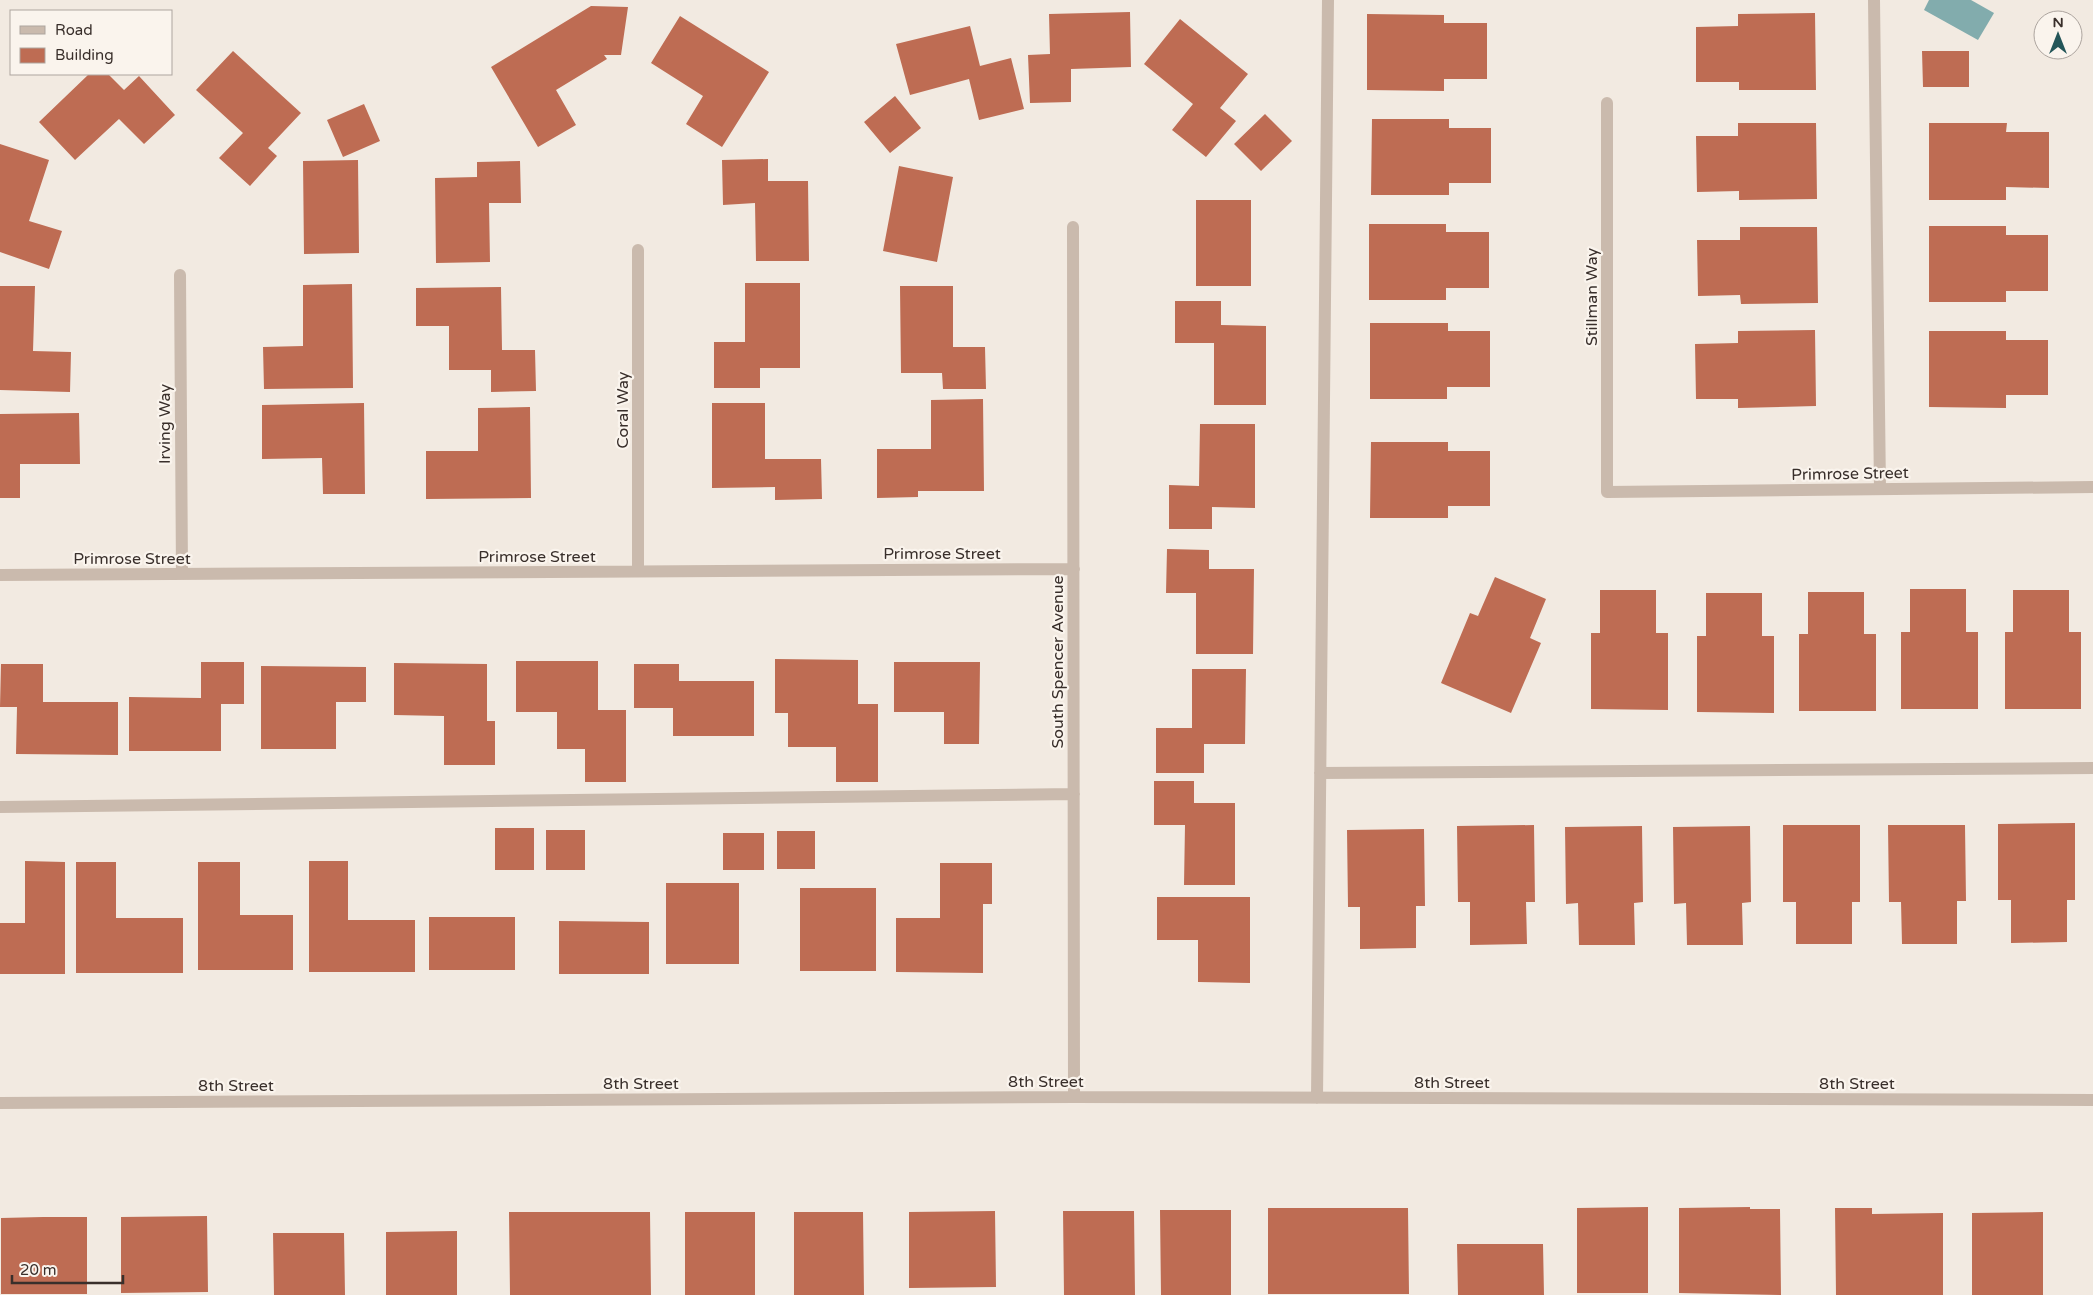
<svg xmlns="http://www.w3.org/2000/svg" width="2093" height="1295" viewBox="0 0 2093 1295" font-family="'Varela Round',sans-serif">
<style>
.water{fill:#82acad}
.building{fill:#be6c53}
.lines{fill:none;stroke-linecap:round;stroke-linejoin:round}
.minor{stroke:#cabaad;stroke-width:12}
.labels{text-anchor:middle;stroke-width:4.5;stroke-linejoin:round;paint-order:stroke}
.street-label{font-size:16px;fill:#392f2b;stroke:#faf4ed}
</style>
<rect width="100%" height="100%" fill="#f2eae1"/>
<path class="water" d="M1929,0h42l23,13 -16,27 -54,-30z"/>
<path class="building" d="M591,6l37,1 -7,48h-17l3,4 -51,31 20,35 -38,22 -47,-80z
M1130,12l1,55 -60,2v33l-41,1 -2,-48 22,-1 -1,-40z
M1815,13l1,77h-77v-8h-43v-55l42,-1v-12z
M1367,14l77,1v8h43v56h-43v12l-77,-1z
M680,16l89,56 -47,75 -36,-23 17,-28 -52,-33z
M1180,19l68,55 -28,34 16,13 -30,36 -34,-27 21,-26 -49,-40z
M970,26l10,40 31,-8 13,51 -45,11 -10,-41 -59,16 -14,-51z
M233,51l68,62 -33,35 9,8 -27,30 -31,-28 24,-25 -47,-43z
M1922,51h47v36h-46z
M89,74h19l16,16 15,-14 36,39 -31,29 -25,-25 -44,41 -36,-38z
M895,96l26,32 -31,25 -26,-31z
M364,104l16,37 -37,16 -16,-37z
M1265,114l27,27 -31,30 -27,-27z
M1372,119h77v9h42v55h-42v12h-78z
M1738,123h78l1,76 -78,1v-9l-42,1 -1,-56h42z
M1929,123h78l-1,9h43v56l-43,-1v13h-77z
M0,144l49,16 -20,61 33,10 -13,38 -49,-17z
M768,159v22h40l1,80h-53l-1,-58 -32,2 -1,-45z
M358,160l1,93 -55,1 -1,-93z
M520,161l1,42h-32l1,59 -54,1 -1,-85 42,-1v-15z
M899,166l54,11 -16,85 -54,-11z
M1196,200h55v86h-55z
M1369,224h77v8h43v56h-43v12h-77z
M1929,226h77v9h42v56h-42v11h-77z
M1740,227h77l1,76 -77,1 -1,-9 -42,1 -1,-56h43z
M745,283h55v85h-40v20h-46v-46h31z
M352,284l1,104 -89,1 -1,-42 40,-1v-61z
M0,286h35l-2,65 38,1 -1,40 -70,-2z
M900,286h53v61h32l1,42h-43l-1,-16h-41z
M501,287l1,63h33l1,41 -45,1v-22h-42v-44h-33v-38z
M1175,301h46v24l45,1v79h-52v-62h-39z
M1370,323h78v8h42v56h-43v12h-77z
M1815,330l1,76 -78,2v-9h-42l-1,-55 43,-1v-12z
M1929,331h77v9h42v55h-42v13l-77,-1z
M983,399l1,92h-66v6l-41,1v-49h54v-49z
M364,403l1,91h-42l-1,-36 -60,1v-54z
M712,403h53v56h56l1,40 -47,1v-13l-63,1z
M530,407l1,91 -105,1v-48h52v-43z
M79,413l1,51h-60v34h-20v-84z
M1200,424h55v84l-43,-1v22h-43v-44l30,1z
M1371,442h77v9h42v55h-42v12h-78z
M1167,549l42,1v19h45l-1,85h-57v-61h-30z
M1495,577l51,22 -16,39 11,5 -30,70 -70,-30 29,-70 8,3z
M1910,589h56v43h12v77h-77v-77h9z
M1600,590h56v43h12v77l-77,-1v-76h9z
M2013,590h56v42h12v77h-76v-77h8z
M1808,592h56v42h12v77h-77v-77h9z
M1706,593h56v43h12v77l-77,-1v-76h9z
M775,659l83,1v44h20v78h-42v-35h-48v-34h-13z
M516,661h82v49h28v72h-41v-33h-28v-37h-41z
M201,662h43v42h-23v47h-92v-54l72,1z
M894,662h86l-1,82h-35v-32h-50z
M394,663l93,1v57h8v44h-51v-49l-50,-1z
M1,664h42v38h75v53l-102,-1 1,-47h-17z
M634,664h45v17h75v55h-81v-28h-39z
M261,666l105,1v35h-30v47h-75z
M1192,669h54l-1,75h-41v29h-48v-45h36z
M1154,781h40v22h41v82h-51l1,-60h-31z
M2075,823v77h-8v42l-56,1v-43h-13v-76z
M1534,825l1,77h-9l1,42 -57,1v-43h-12l-1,-76z
M1783,825h77v77h-8v42h-56v-42h-13z
M1888,825h77l1,76h-9v43h-55l-1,-42h-12z
M1642,826l1,76 -9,1 1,42h-56l-1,-42 -12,1 -1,-77z
M1750,826l1,76 -9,1 1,42h-56l-1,-42 -12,1 -1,-77z
M495,828h39v42h-39z
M1424,829l1,77h-9v42l-56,1v-42h-12l-1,-77z
M546,830h39v40h-39z
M777,831h38v38h-38z
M723,833h41v37h-41z
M25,861l40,1v112h-65v-51h25z
M309,861h39v59h67v52h-106z
M76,862h40v56h67v55h-107z
M198,862h42v53h53v55h-95z
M940,863h52v41h-9v69l-87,-1v-54h44z
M666,883h73v81h-73z
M800,888h76v83h-76z
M1157,897h93v86l-52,-1v-42h-41z
M429,917h86v53h-86z
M559,921l90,1v52h-90z
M1648,1207v86h-71v-85z
M1750,1207v2h30l1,86 -102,-2v-85z
M1268,1208h140l1,86h-141z
M1835,1208h37v6l71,-1v82h-107z
M1160,1210h71v85h-70z
M995,1211l1,76 -87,1v-76z
M1063,1211h71l1,84h-71z
M509,1212h141l1,83h-141z
M685,1212h70v83h-70z
M794,1212h69l1,83h-70z
M2043,1212v83h-71v-82z
M207,1216l1,76 -87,1v-76z
M43,1217h44v77h-86v-76z
M457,1231v64h-71v-63z
M273,1233h71l1,62h-71z
M1457,1244h86l1,51h-86z"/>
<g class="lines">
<path class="minor" d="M1874,0l6,489
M1607,103v389l486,-5
M1073,227l1,870
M638,250v321
M180,275l2,299
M0,575l1074,-6
M1320,773l773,-5
M0,807l1074,-13
M1317,1098l11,-1098
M0,1103l1074,-6 1019,3"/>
</g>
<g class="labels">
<g class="street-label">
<text transform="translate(1591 297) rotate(-90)" y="6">Stillman Way</text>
<text transform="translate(622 410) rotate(-90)" y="6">Coral Way</text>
<text transform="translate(164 424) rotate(-90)" y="6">Irving Way</text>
<text transform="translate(1850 473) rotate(-1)" y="6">Primrose Street</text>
<text x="942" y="559">Primrose Street</text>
<text x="537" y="562">Primrose Street</text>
<text x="132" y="564">Primrose Street</text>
<text transform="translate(1057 662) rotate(-90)" y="6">South Spencer Avenue</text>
<text x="1046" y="1087">8th Street</text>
<text x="1452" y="1088">8th Street</text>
<text x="641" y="1089">8th Street</text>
<text x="1857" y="1089">8th Street</text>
<text x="236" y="1091">8th Street</text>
</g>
</g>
<rect x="10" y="10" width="162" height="65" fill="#faf4ed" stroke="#ada59f"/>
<rect x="20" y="26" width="25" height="8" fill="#cabaad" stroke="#ada59f"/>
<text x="55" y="35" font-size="15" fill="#392f2b">Road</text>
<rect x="20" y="48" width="25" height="15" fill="#be6c53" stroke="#ada59f"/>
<text x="55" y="60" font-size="15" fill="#392f2b">Building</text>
<g transform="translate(2058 35)"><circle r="24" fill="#faf4ed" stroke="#ada59f"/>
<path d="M0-4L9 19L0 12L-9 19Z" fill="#235558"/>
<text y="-8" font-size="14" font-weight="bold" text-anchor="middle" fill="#392f2b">N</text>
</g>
<path d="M12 1275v8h111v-8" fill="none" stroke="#392f2b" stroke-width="2.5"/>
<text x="20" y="1275" font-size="15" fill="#392f2b" stroke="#faf4ed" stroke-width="4" paint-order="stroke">20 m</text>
</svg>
